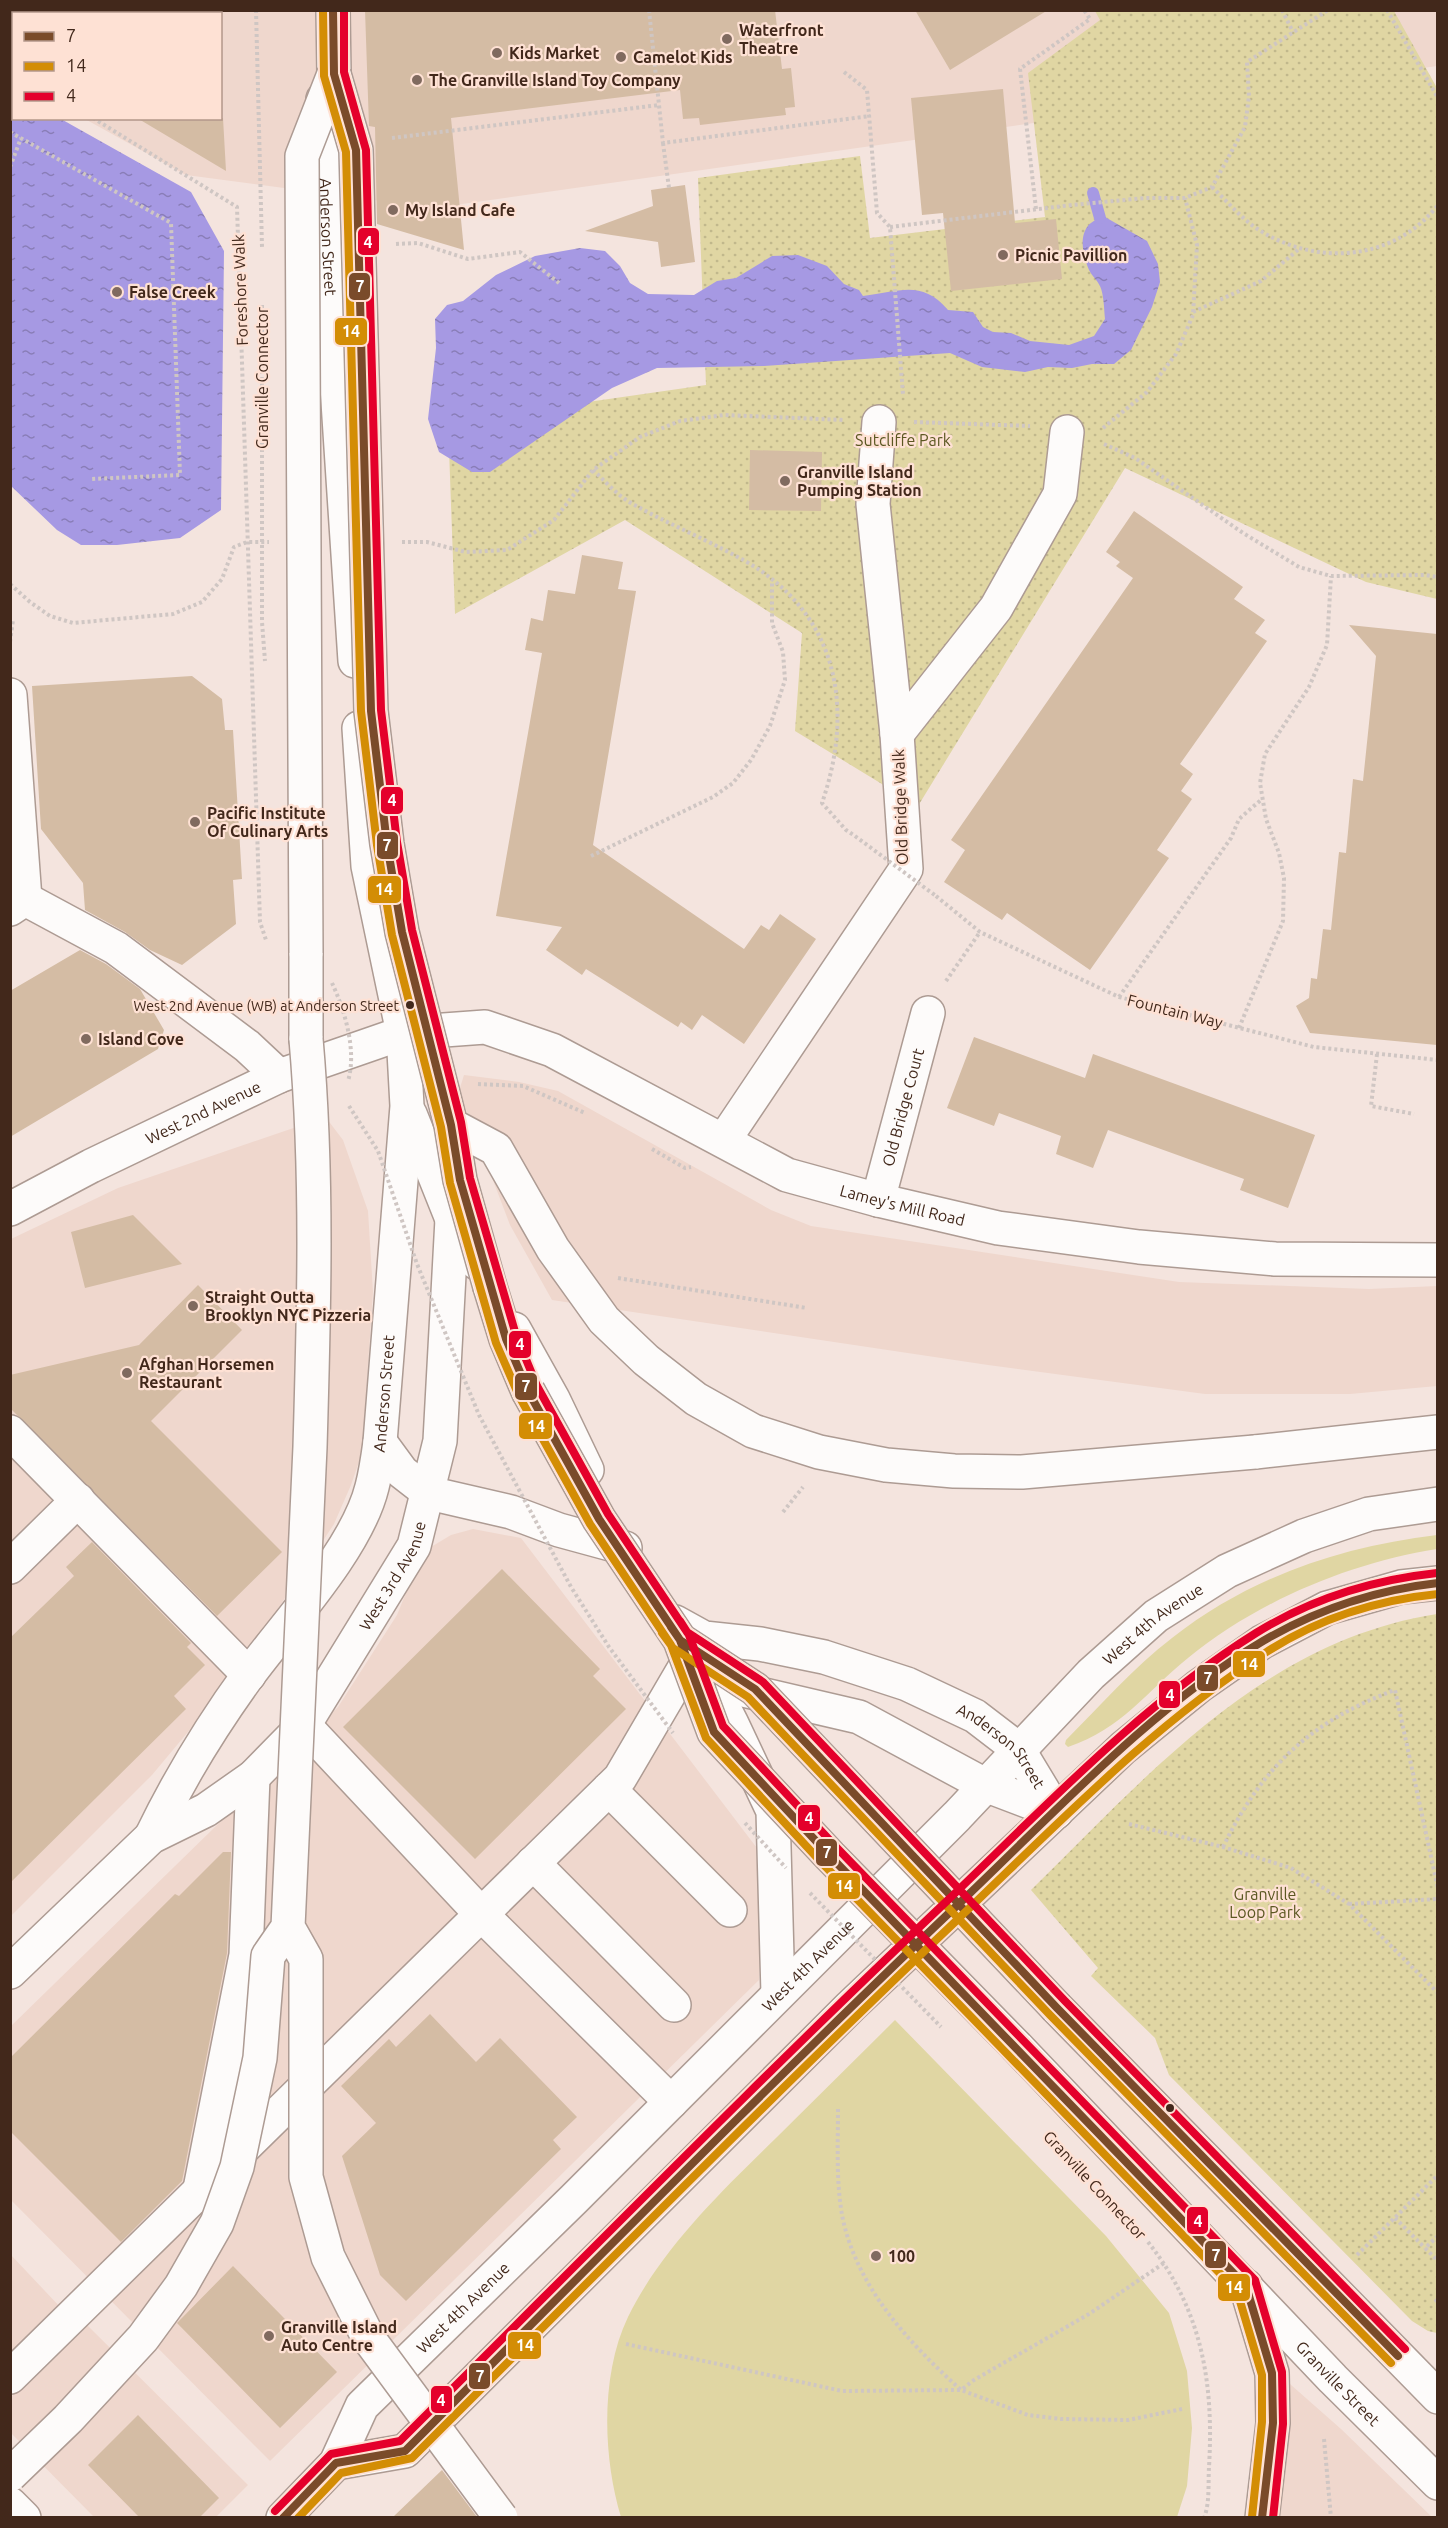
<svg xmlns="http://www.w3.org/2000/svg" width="1448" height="2528" viewBox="0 0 1448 2528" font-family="Ubuntu,sans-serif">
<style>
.built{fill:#efd7cd}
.grass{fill:#e0d6a3}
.park{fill:url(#park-dots)}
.water{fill:url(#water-ripples)}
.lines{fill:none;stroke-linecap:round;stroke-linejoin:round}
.stream{stroke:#a699e3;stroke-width:12}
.building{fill:#d4bca4}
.minor-casing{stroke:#ad9b93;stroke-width:36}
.major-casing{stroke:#ad9b93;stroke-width:36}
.highway-casing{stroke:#ad9b93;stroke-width:36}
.path{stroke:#cfc6c3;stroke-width:4;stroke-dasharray:3 3;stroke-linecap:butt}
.minor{stroke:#fdfbfa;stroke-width:33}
.major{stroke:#fdfbfa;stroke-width:33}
.highway{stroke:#fdfbfa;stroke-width:33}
.highway-bridge-casing{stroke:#ad9b93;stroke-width:36;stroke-linecap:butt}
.path-bridge{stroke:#cfc6c3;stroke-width:4;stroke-dasharray:3 3;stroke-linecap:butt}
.highway-bridge{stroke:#fdfbfa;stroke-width:33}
.bus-1-casing{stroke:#fee1d4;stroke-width:12}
.bus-2-casing{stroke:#fee1d4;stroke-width:12}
.bus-3-casing{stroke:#fee1d4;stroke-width:12}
.bus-1{stroke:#7a4b2a;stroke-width:8}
.bus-2{stroke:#d38d05;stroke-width:8}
.bus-3{stroke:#e4002b;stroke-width:8}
.poi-dot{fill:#806a5f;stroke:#fee1d4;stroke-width:2}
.bus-dot{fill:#42281b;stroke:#fee1d4;stroke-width:2}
.labels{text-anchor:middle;stroke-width:4.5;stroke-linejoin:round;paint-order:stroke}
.bus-label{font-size:14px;fill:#42281b;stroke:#fee1d4;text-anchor:end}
.poi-label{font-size:16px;font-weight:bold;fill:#42281b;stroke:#fee1d4;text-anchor:start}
.street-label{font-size:16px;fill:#42281b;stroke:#fee1d4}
.park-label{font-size:16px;fill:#5b5721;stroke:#fee1d4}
.line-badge{stroke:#fee1d4;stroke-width:2}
.badge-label{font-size:16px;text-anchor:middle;font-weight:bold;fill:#fff}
</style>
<defs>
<pattern id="park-dots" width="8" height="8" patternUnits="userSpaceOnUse" patternTransform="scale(1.5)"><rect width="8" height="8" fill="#e0d6a3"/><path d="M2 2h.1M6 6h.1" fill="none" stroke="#c1b88c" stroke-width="1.8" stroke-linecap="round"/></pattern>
<pattern id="water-ripples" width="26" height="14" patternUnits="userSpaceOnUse" patternTransform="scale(1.5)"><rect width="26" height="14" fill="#a699e3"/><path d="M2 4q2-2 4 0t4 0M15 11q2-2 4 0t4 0" fill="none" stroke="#897db7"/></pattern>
</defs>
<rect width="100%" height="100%" fill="#f4e4de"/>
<path class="built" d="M11,10l1427,1 -1,55 -1003,142 -248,-33 -101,-56 135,-1v-104h-206l-1,65 -2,-1z
M464,1075l55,7 39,9 213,119 40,16 368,56 190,7 68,-3v100l-87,8h-145l-217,-29 -436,-65 -42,-75 -51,-134z
M327,1119l16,21 25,71 5,81 -11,161 -11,32 -17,39 -106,160 -76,91 -141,141v-677l107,-51 199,-68z
M473,1529l48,9 242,318 -4,124 -489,481 -259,-261v-174l327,-319 59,-92 20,-49 14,-19 20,-12z
M11,2255l50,53 -50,50z
M85,2323l163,162 -32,32h-122l-83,-84v-36z
M1290,2384l51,45 91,88 -158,1z"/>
<path class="grass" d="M1437,1535v14c-88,14 -179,52 -249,109 -43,35 -65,70 -120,89l-3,-3 1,-4c34,-34 67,-72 106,-102 78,-61 167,-91 265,-103z
M895,2020l211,216 63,77 18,58 5,57 -5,58 -10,31h-556c-18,-59 -21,-142 7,-200 34,-69 93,-125 147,-178 40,-40 80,-79 120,-119z"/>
<path class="park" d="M1095,11h299l43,77v511l-71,-17 -241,-114 -207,338 -123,-75 7,-98 -177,-113 -170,94 -7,-192 258,-37 -8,-207 162,-22 10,82 175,-21 -17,-144 72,-53z
M1437,1614h1l-1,719 -9,-2 -16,-10 -243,-246 -14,-37 -64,-62 7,-8 -67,-78c119,-117 233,-249 406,-276z"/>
<path class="water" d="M10,91l3,1 1,26 47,1 130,73 33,59 -3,259 -41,28 -63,7h-36l-24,-15 -46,-44z
M1105,217l42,24 11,23 2,18 -8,25 -21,43 -17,14h-22l-20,4 -24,-1 -23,5 -43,-5 -32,-14 -186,13 -107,2 -45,20 -122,84h-18l-33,-20 -11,-33 8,-71 -1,-29 12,-14 16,-4 33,-26 39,-19 45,-8 25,3 15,15 10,17 18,11 46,1 23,-14 19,-3 36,-22 26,-1 29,11 17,18 15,6 4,6c37,-4 58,-17 85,14l25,2 10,15 10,5 18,1 19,8 39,4 25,-9 11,-17c-1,-10 -1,-24 -5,-33 -3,-6 -8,-10 -11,-16 -9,-21 -12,-48 16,-53z"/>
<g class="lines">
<path class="stream" d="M1093,193l7,25"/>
</g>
<path class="building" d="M365,10h410l7,59 9,-1 4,39 -10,1 1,7 -86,10 -1,-7 -16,1 -3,-29 -229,28 13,132 -87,-26 -2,-97 -6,-1z
M915,10h133l-98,60z
M1003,89l12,134 41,-4 6,60 -111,12 -8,-78 -21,2 -11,-117z
M137,118h86l3,53z
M685,185l10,77 -34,5 -3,-25 -73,-11 68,-25 -2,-16z
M750,450l72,2 -1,59 -72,-1z
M1134,511l109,76 -9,12 31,21 -10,13 12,8 -87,123 13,10 -12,17 11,8 -35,51 12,8 -79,112 -83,-57 -5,7 -58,-38 21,-32 -14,-10 182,-262 -17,-12 4,-4 -14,-10z
M582,555l41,7 -5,27 18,2 -43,254 151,104 17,-24 8,5 11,-16 36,25 -72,105 -42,-29 -10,15 -11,-8 -3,5 -92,-58 -4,6 -36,-25 16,-23 -66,-11 46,-263 -17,-3 6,-32 12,3 5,-31 27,4z
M1349,625l88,9v411l-127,-12 -14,-27 13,-8 2,-20 6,1 6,-50 8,1 8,-78 7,1 7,-74 10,2 13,-125z
M192,676l30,23 3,31h8l9,149 -9,1 3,44 -54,41 -32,-15 -25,-18 -40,-22 -2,-27 -42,-54 -9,-143z
M80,950l26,14 34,25 24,41 -6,19 -148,88v-146z
M974,1037l111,41 8,-24 222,81 -27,73 -48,-18 4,-11 -136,-49 -15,38 -37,-14 5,-18 -62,-23 -5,13 -47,-18z
M133,1215l49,49 -97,24 -14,-56z
M198,1285l44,45 -91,91 131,131 -65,64 -207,-208v-33l129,-30z
M92,1542l99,101 -4,4 18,18 -31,31 12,13 -176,174v-245l64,-62 -8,-9z
M502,1569l98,100 -7,7 33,33 -151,150 -132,-132z
M223,1852h8l-4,101 -45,228 -61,61 -111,-111v-73l165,-164 4,2z
M430,2014l46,48 24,-24 77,79 -24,23 8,9 -155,152 -26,-26 -38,-119 34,-33 -35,-37 48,-47 7,8z
M233,2266l104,106 -57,56 -103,-105z
M138,2415l81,83 -19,19h-61l-51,-52z
M442,2470l35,47h-84z"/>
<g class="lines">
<defs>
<g id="minor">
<path id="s1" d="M323,99l5,150 27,412"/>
<path d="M10,695l15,204 -15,10"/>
<path d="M897,734l99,-126 64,-114 7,-62"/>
<path d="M25,899l91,49 131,98 32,30"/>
<path d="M410,1114l42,105 25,44"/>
<path d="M724,1140l182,-271 -9,-135 -24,-230 6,-82"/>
<path id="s2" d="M878,1200l50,-187"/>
<path id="s3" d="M10,1209l81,-43 188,-90 124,-43 82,-6 67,23 235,125 91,25 120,28 141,19 136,12 163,1"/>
<path d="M514,1329l39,70 34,71"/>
<path d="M10,1432l239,243"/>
<path d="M380,1442l22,30 27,21 82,19 48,18 66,18"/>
<path d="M10,1567l68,-67"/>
<path id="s4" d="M675,1622l29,16 56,6 64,13 83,27 68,32 43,33 38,63"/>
<path d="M696,1660l10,13 26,51 41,87 5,183"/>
<path d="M743,1690l116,27 126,68 71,27"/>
<path d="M304,1725l177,189 190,188"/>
<path d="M609,1789l121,121"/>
<path id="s5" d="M151,1837c28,-58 61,-112 99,-164 38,-51 107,-125 122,-186 4,-15 6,-30 8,-45l27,-336 -4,-73 -35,-167 -9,-138"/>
<path d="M533,1863l141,142"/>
<path id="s6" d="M10,1972l141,-135 55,-27 47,-33 51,-52 110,-179 26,-105 12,-222"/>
<path d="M199,2194l47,-239 7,-178"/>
<path d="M1246,2286l26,87 1,50 -11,95"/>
<path d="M10,2377l610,-599 72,-123"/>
<path d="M10,2504l14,14"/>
</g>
<g id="major">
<path d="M336,2463l69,-12 446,-445 272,-258 76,-62 63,-44 65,-34 74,-21 37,-4"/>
<path id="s7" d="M283,2518l53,-55 26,-57 212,-207 383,-383 134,-142 65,-58 71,-45 77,-35 65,-22 69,-10"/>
</g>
<g id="highway">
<path d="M333,10l1,64"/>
<path d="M306,1039v-86"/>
<path d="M490,1287l16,52 22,52"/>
<path d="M1255,1452l183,-20"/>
<path d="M1057,2008l381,389"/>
<path id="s8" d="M1017,2047l316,332 105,104"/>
</g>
</defs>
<use href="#minor" class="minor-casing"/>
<use href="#major" class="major-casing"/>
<use href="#highway" class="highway-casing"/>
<path class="path" d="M649,10l14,133 207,-27
M1282,10l11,22
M1387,10l51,88
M10,68l4,2
M844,72l23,18 10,123 13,14 13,167
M93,118l144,89 23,715 6,18
M10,132l161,91 9,252 -89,4
M392,138l267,-33
M663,143l6,45
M10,167l11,-29
M1212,187c14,13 28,30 44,41 59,39 137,34 182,-23
M1036,209l-16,-140 70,-50 -6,-9
M890,227l182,-22 73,-7h40l27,-11 33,-60 4,-31 -2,-34 81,-52
M396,244l22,-1 50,16 52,-7 39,31
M1193,312l68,-31 38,-32
M914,422l116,4
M1103,428l44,-36 29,-38 17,-39 4,-70 -12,-47
M1104,444l31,14 108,75 56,34 32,9 94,-1 13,2
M593,470c12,11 24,25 38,33 37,21 77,37 114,58 93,53 110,146 77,242l24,27 9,6
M402,542h25l39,10 41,-2 47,-30 39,-50 47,-33 40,-16 44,-6 120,5
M10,584l20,18 20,14 23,7 100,-9 29,-12 20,-23 12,-32 13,-5h22
M10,642l3,-22
M591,856l122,-59 20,-14 18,-23 19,-34 15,-46 -2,-28 -11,-29v-42
M936,896l44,36 139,65 195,50 124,13
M946,981l34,-49
M1119,997l112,-159 8,-19 23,-20
M1239,1028l44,-107 1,-43 -5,-25 -13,-34 -6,-36 5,-29 44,-67 18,-42 4,-69
M1377,1054l-6,52 43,8
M478,1084l45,2 62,27
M652,1149l33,19 6,-1
M618,1278l189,30
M783,1512l20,-25
M1129,1824l94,23 68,21 58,36 89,89
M1223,1847c39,-80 88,-126 172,-157l43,199
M1349,1904l89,-5
M838,2109c0,36 -2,71 4,106 14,72 67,128 119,175l13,-10 115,-66 75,-51
M1395,2218l30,30
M1438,2236l-13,12 13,13
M1148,2242c54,68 66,141 61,225 -1,16 1,36 -5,51
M1357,2255l81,-80
M1435,2302l3,-3
M626,2344l216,47 119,-1 67,25 33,4 67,1 54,-11
M1324,2439l7,79"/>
<use href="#minor" class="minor"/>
<use href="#major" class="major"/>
<use href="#highway" class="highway"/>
<defs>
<path id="highway-bridge" d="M334,74l22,76 15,561 16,133 15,88 49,193 9,55 30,107
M306,953l-4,-797 32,-82
M451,1125l45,24 57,100 51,71 42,40 50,39 57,32 66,21 67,13 68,6 68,1 233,-20
M528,1391l71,128 81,121 34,92 116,124 187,191
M680,1640l75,49 302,319
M288,1927l18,32v218l22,80 41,82 132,179
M10,2475l58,-56 75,-81 38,-52 36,-63 20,-56 23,-109 8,-102 20,-29c8,-160 16,-320 22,-480 4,-136 8,-272 -4,-408"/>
</defs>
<use href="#highway-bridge" class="highway-bridge-casing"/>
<path class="path-bridge" d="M256,10l6,237
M262,305v317l3,39
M855,836l81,60
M332,983c13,28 25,68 16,98
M349,1106l29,45 39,113 62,151 92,172 38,60 64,86
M745,1823l41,45
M810,1893l131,134"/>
<use href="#highway-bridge" class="highway-bridge"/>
<defs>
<path id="bus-1" d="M333,10l1,64 22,76 15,561 16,133 15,88 49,193 9,55 46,159 22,52 71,128 81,121 34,92 116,124 416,430 26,87 1,50 -11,95
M671,1627l9,13 75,49 302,319 341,348
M283,2518l53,-55 69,-12c186,-186 371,-374 562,-555 91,-87 188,-191 296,-255 55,-32 112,-51 175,-58"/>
<path id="bus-2" d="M323,10l1,66 22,76 15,559 16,134 15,90 49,192 9,56 46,160 23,53 71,128 81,121 35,93 116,125 415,428 25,84v47l-10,95
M662,1633l11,15 75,49 302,318 341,348
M298,2518l43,-45 71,-15c181,-180 359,-362 544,-537 99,-94 194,-194 309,-268 52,-34 112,-53 173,-59"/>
<path id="bus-3" d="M344,10v62l22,78 15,560 16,132 15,88 49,192 9,56 46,157 21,51 71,128 81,121 34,91 115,123 417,431 27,92 1,52 -10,94
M680,1621l7,11 76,50 302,319 340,348
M275,2511l56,-57 69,-13c182,-181 362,-365 549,-542 97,-93 192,-194 307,-266 55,-34 116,-53 181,-60"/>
</defs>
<use href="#bus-1" class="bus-1-casing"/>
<use href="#bus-2" class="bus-2-casing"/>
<use href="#bus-3" class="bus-3-casing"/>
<use href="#bus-1" class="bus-1"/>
<use href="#bus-2" class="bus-2"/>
<use href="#bus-3" class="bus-3"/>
</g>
<g class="poi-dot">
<circle cx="727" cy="39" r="6"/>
<circle cx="497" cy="53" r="6"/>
<circle cx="621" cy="57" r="6"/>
<circle cx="417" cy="80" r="6"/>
<circle cx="393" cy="210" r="6"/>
<circle cx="1003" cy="255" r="6"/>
<circle cx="117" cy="292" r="6"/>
<circle cx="785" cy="481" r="6"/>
<circle cx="195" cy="822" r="6"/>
<circle cx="86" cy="1039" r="6"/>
<circle cx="193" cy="1306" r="6"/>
<circle cx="127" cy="1373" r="6"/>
<circle cx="876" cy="2256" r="6"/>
<circle cx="269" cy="2336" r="6"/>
</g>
<g class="bus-dot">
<circle cx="410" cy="1005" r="5"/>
<circle cx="1170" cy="2108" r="5"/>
</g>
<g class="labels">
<g class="bus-label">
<text x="399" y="1011">West 2nd Avenue (WB) at Anderson Street</text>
</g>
<g class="poi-label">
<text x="739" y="36">Waterfront<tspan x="739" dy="18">Theatre</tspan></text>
<text x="509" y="59">Kids Market</text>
<text x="633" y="63">Camelot Kids</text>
<text x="429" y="86">The Granville Island Toy Company</text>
<text x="405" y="216">My Island Cafe</text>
<text x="1015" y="261">Picnic Pavillion</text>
<text x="129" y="298">False Creek</text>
<text x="797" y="478">Granville Island<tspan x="797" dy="18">Pumping Station</tspan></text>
<text x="207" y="819">Pacific Institute<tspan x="207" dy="18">Of Culinary Arts</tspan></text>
<text x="98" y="1045">Island Cove</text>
<text x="205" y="1303">Straight Outta<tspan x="205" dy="18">Brooklyn NYC Pizzeria</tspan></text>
<text x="139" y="1370">Afghan Horsemen<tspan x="139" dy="18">Restaurant</tspan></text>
<text x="888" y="2262">100</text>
<text x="281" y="2333">Granville Island<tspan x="281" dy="18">Auto Centre</tspan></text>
</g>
<g class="street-label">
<text dy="6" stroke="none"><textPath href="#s1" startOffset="138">Anderson Street</textPath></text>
<text transform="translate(240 290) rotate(-92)" y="6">Foreshore Walk</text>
<text transform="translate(262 378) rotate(-90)" y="6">Granville Connector</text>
<text transform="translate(900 807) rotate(-92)" y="6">Old Bridge Walk</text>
<text transform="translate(1175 1011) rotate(14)" y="6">Fountain Way</text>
<text dy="6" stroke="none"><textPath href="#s2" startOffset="96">Old Bridge Court</textPath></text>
<text dy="6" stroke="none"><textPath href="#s3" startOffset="216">West 2nd Avenue</textPath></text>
<text dy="6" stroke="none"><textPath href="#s3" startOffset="970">Lamey's Mill Road</textPath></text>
<text dy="6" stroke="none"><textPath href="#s5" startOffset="510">Anderson Street</textPath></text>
<text dy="6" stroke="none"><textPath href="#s6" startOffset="561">West 3rd Avenue</textPath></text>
<text dy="6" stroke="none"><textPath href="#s7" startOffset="1252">West 4th Avenue</textPath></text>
<text dy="6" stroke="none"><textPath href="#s4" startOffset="357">Anderson Street</textPath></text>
<text dy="6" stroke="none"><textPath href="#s7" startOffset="766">West 4th Avenue</textPath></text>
<text transform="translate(1095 2185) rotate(47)" y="6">Granville Connector</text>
<text dy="6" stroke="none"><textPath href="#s7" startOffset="280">West 4th Avenue</textPath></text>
<text dy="6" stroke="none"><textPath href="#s8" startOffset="465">Granville Street</textPath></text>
</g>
<g class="park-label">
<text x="903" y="446">Sutcliffe Park</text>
<text x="1265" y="1900">Granville<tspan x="1265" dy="18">Loop Park</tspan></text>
</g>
</g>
<g class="line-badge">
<rect x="357" y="227" width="23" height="29" rx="6" fill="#e4002b"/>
<rect x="348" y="272" width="23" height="29" rx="6" fill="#7a4b2a"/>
<rect x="334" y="317" width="34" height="29" rx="6" fill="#d38d05"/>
<rect x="380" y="786" width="24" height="29" rx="6" fill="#e4002b"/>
<rect x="376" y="831" width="23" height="29" rx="6" fill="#7a4b2a"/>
<rect x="367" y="875" width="35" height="29" rx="6" fill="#d38d05"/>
<rect x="508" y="1330" width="24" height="29" rx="6" fill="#e4002b"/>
<rect x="514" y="1372" width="24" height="29" rx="6" fill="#7a4b2a"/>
<rect x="518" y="1412" width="35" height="28" rx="6" fill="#d38d05"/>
<rect x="1232" y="1650" width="34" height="28" rx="6" fill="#d38d05"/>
<rect x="1196" y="1664" width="23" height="28" rx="6" fill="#7a4b2a"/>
<rect x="1158" y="1680" width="23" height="29" rx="6" fill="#e4002b"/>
<rect x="797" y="1804" width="24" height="28" rx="6" fill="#e4002b"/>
<rect x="815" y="1838" width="23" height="29" rx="6" fill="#7a4b2a"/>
<rect x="827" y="1872" width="34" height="28" rx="6" fill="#d38d05"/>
<rect x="1186" y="2206" width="23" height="29" rx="6" fill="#e4002b"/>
<rect x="1204" y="2240" width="23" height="29" rx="6" fill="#7a4b2a"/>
<rect x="1217" y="2273" width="34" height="29" rx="6" fill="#d38d05"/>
<rect x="507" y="2331" width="35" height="29" rx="6" fill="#d38d05"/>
<rect x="468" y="2362" width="23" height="28" rx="6" fill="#7a4b2a"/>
<rect x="430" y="2385" width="23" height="29" rx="6" fill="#e4002b"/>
</g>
<g class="badge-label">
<text x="368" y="248">4</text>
<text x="360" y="292">7</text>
<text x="351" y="337">14</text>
<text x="392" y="806">4</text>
<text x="387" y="851">7</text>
<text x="384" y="895">14</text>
<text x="520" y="1350">4</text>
<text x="526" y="1392">7</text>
<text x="536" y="1432">14</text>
<text x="1249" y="1670">14</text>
<text x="1208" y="1684">7</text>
<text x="1170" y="1701">4</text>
<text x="809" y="1824">4</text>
<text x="827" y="1858">7</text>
<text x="844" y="1892">14</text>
<text x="1198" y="2227">4</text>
<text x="1216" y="2261">7</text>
<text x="1234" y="2293">14</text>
<text x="525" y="2351">14</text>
<text x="480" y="2382">7</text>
<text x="441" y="2406">4</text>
</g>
<rect width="1448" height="2528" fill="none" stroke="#42281b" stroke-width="24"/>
<rect x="12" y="12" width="210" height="108" fill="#fee1d4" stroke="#b3978a" stroke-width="1.5"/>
<rect x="24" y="32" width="30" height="9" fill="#7a4b2a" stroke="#b3978a" stroke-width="1.5"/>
<text x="66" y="42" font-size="18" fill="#42281b">7</text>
<rect x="24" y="62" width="30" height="9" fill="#d38d05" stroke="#b3978a" stroke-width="1.5"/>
<text x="66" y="72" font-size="18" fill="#42281b">14</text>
<rect x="24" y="92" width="30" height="9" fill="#e4002b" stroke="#b3978a" stroke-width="1.5"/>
<text x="66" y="102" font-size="18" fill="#42281b">4</text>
</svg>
